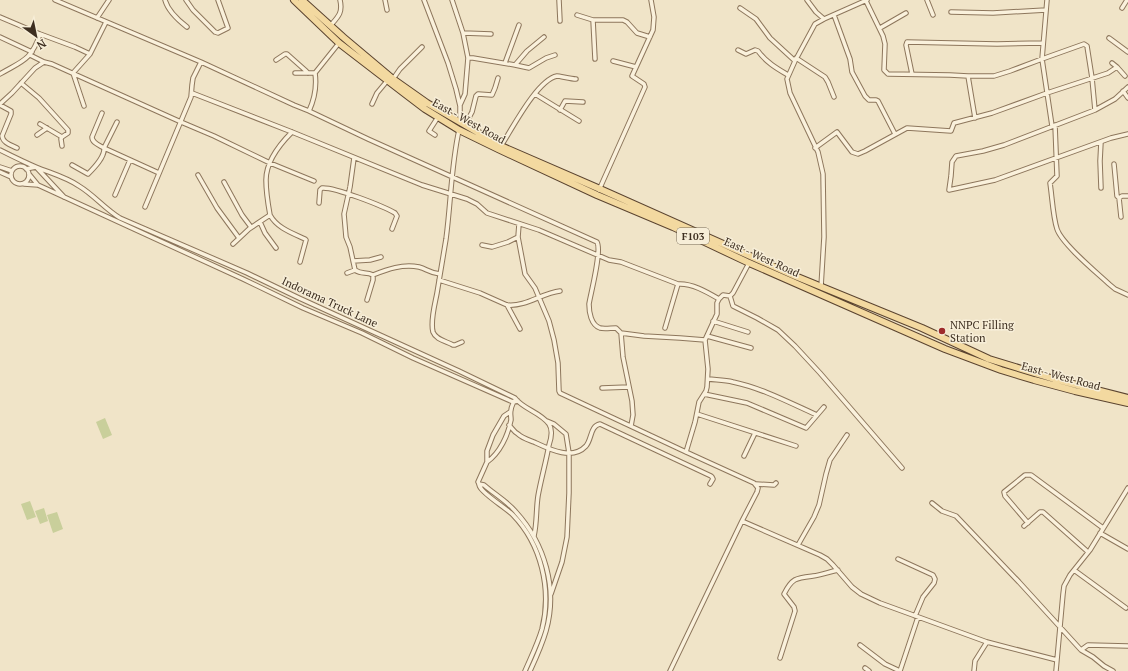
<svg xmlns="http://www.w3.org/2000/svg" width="1128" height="671" viewBox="0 0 1128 671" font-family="'PT Serif',serif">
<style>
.green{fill:#c9cf9b}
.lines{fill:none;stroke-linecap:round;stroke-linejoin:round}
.minor-casing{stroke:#8d765c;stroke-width:5.5}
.primary-casing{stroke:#5b4430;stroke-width:8}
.minor{stroke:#faf1dc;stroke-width:3.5}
.primary{stroke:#f3d9a0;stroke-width:6}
.poi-dot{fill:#9e2a2b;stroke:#f7eed8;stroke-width:1.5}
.labels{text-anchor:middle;stroke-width:3;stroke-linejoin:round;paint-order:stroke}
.shield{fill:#f7eed8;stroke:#756857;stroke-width:1}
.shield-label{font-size:10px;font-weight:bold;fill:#3d2e20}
.street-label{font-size:11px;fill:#3d2e20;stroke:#f7eed8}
.poi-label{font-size:11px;fill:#3d2e20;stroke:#f7eed8;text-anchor:start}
</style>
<rect width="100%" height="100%" fill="#f0e4c8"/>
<path class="green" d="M105,418l7,17 -9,4 -7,-17z
M30,501l6,16 -9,3 -6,-16z
M44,508l4,13 -8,3 -5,-13z
M57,512l6,17 -10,4 -6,-18z"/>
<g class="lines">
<defs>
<path id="minor" d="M55,0l146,62 93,43 15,6 59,28 229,103c5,9 -6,50 -8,62 0,8 2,21 11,24 4,1 11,0 16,0l5,5 23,3 36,2 25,2
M165,0c3,11 13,20 22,27
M186,0l7,10 22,22 3,1 10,-5 -10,-28
M385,0l2,10
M424,0l24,63 8,26 4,17v17
M452,0l11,33 5,25 -3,36 -5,11
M559,0l1,21
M807,0l9,12 8,7
M927,0l6,15
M1047,0l-5,59 10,67
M866,1l17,35 2,8 -1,26 4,4 62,1 18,1h26l16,-5 32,-12 42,-15 3,2 5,32 3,32
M740,8l16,11 14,19 25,23
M1122,8l5,-8
M951,12l42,1 53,-3
M577,15l16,5h30l4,2 10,11 13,4
M834,15l16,44 2,13 13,24 4,4h7l2,1 17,33
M0,17l40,17 35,13 15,7
M97,18l12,-18
M593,20l2,39
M330,26c8,-9 13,-13 10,-26
M880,28l26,-15
M463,33l28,1
M0,37l32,15
M1109,38l19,14
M738,50l8,4 9,-4 3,1c8,11 18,17 30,24
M30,55l14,7 8,2 129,58 33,14 56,27 44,18
M468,58h5l42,7 14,3 17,-10 9,-3
M796,58l29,19 3,5 6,15
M276,60l9,-6h2l18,16 3,3
M613,61l23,6
M505,63l14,-38
M1112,63l5,4
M515,65l12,-14 17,-14
M73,73l17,-19 16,-32
M73,73l11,33
M295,73h20
M0,74c22,-13 31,-13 40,-40
M912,74l-6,-29 1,-3 90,2 46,-1
M968,76l7,42
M393,79l7,-10 22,-22
M21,83l18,15 29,32v3l-6,4
M1128,87l-13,12 -20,11 -91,35 -21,6 -27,5 -4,6 -1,14 -2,14 46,-10 116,-42 17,-4
M1123,91l5,7
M192,93l100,39 130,53 45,14 10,5 10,9 52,17 70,30 12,2 57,22
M535,94l44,27
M0,104l12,-11 23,-25 9,-6
M372,104l5,-11 10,-12
M0,105l11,6v3l-9,22c1,7 9,9 15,12
M560,110l5,-9 18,1
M309,111c6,-13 8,-24 6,-38l24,-30
M102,113l-10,24c0,6 7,8 12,11l55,25
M40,124l22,13
M465,125l7,-13 4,-16 2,-2 14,1 3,-7 3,-10
M1055,125l2,51 -7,7c2,13 3,34 7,46 5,15 39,43 52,55l6,5 13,6
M459,130c-8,36 -8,72 -13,109 -3,18 -6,36 -9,54 -2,11 -7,28 -4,39 3,8 13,9 20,13h2l7,-3
M292,132c-12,12 -26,30 -26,48 0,12 2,24 4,35 7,13 22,18 35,24l1,1 -6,22
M37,135l10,-7
M435,135l-6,-4 9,-14
M62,137l-1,2 1,7
M1101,142l-1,19 1,27
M501,146c11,-17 36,-66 56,-70 3,0 14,3 19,3
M815,148l22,-16 15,20 6,2 7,-3 42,-23 44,3 3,-8 38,-10 55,-20 61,-20 9,-6 8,9
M0,150c12,6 24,12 36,17 14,6 30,10 43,19 15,9 26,23 41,32l127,55 52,25 160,73 56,27c8,11 25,14 34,26 4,6 2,15 0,21 -3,17 -8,34 -11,51 -2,13 -1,27 -4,40
M354,158l-4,29 -6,27 2,23 4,10 5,23c7,5 11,1 18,5 15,-6 29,-11 46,-8 8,2 10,6 21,7
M1114,164l3,32 2,2
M72,165l16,9c6,-6 17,-17 16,-26l13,-26
M11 175a9 9 0 1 1 18 0a9 9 0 1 1-18 0Z
M0,167l12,4
M26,169l10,-2 28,30
M0,172l11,5
M29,174l9,11
M198,175l19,33 22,30
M224,182l18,33 9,12
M24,184l14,1 205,94 60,29 59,25 51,25 100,44 5,-1
M599,190l46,-103 -1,-3 -12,-8 21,-46 1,-13 -3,-17
M115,195l15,-35
M319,203l1,-13 2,-2c13,-1 61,18 73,25l2,3 -5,13
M145,207l46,-110 1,-12 1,-7 8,-16
M1121,217l-2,-19 3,-2h6
M260,222l5,11 11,15
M519,224l-1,13 7,37 10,14 14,33 5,19 4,23 1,28 1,2 126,59 68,31 4,5 -1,4 -15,29 -72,150
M233,244l16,-15 21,-14
M482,245l10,2 16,-5 10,-5
M353,261l17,-1 11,-3
M347,273l8,-3
M439,280l41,13 27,12c19,2 35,-12 53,-14
M821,287l3,-50 -1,-63 -5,-22 -28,-59 -3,-14 8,-18 20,-37 9,-5 43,-19
M730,296l3,10 24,12 21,12 17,16 25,27 82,95
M367,300l6,-20v-5
M507,305l13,24
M713,321l35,11
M665,328l13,-44c14,-1 29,8 41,15
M621,333l2,24 9,44 1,14 -2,11
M707,336l44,12
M708,379c8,1 17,1 25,3 29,6 57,21 84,33
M602,388l27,-1
M704,394l43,9 59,25 18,-21
M510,412l-6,4 -11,19 -6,16v11l-9,20c1,1 1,4 2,5 3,7 26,21 33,28 28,29 39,74 29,114 -4,14 -11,28 -17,42
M697,414l99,32
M547,421l7,3 12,10 3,19v40l-2,44 -5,25 -11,32
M509,425c3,3 5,7 9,9 4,4 11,6 16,8 15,7 38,19 52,4 6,-7 4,-20 14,-22l111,52 1,1 1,2 -3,5
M686,452l9,-30 4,-20 7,-11 1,-4 1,-18 -3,-29 12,-26v-11l2,-4 4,-4 7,1 3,-3 16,-30
M744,456l11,-23
M487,462c13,-9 21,-27 24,-42 0,-4 -1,-7 0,-10 0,-3 2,-6 3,-9
M479,484l5,1c10,9 23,16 32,27 29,32 42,77 30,119 -4,14 -10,27 -16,40
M756,484l18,1 2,-2
M932,503l10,8 14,5 63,66 62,68 12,7 11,9 9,5
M742,521l78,34 7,4 6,6 19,22 9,7 19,9 107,39 70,18
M1028,523l-23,-27 -1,-4 21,-17h6l72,53
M1024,526l16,-14h3l45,40
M1100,533l28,16
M798,545l16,-28 5,-12 7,-31 4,-14 17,-25
M898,559l35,16 2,4 -1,4 -11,14 -8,19
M1074,570l52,38
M860,645l25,19 15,7
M1081,650l7,-5 40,1
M780,658l15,-47 -1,-4 -10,-13c8,-16 12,-16 29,-18 8,-1 16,-4 25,-6
M865,668l4,3
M900,671l18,-54
M974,671l1,-10 12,-19
M1056,671l7,-77 1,-8 6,-11 20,-25 38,-62"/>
<path id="primary" d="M294,0l45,43 65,50 21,16 34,21 39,19 99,46 76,32 74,35 198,87 56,21 33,10 41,11 53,12
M302,0l41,37 50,42 34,24 38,22 36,21 99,43 195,87 127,52 67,31 65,20 74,19"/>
</defs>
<use href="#minor" class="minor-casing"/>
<use href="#primary" class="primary-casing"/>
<use href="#minor" class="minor"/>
<use href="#primary" class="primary"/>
</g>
<circle class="poi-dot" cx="942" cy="331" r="4"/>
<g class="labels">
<rect class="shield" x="677" y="228" width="32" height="16" rx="3"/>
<g class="shield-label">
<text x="693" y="240">F103</text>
</g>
<g class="street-label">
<text transform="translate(469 121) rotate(29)" y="4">East - West Road</text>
<text transform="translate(762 257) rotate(24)" y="4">East - West Road</text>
<text transform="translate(330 302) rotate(25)" y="4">Indorama Truck Lane</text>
<text transform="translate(1061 376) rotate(15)" y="4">East - West Road</text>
</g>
<g class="poi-label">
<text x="950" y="329">NNPC Filling<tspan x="950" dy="13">Station</tspan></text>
</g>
</g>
<g transform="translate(36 36) rotate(147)" stroke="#f7eed8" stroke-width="3" paint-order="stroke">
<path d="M0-3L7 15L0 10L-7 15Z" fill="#3d2e20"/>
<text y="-6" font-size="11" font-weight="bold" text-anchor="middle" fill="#3d2e20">N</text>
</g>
</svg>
